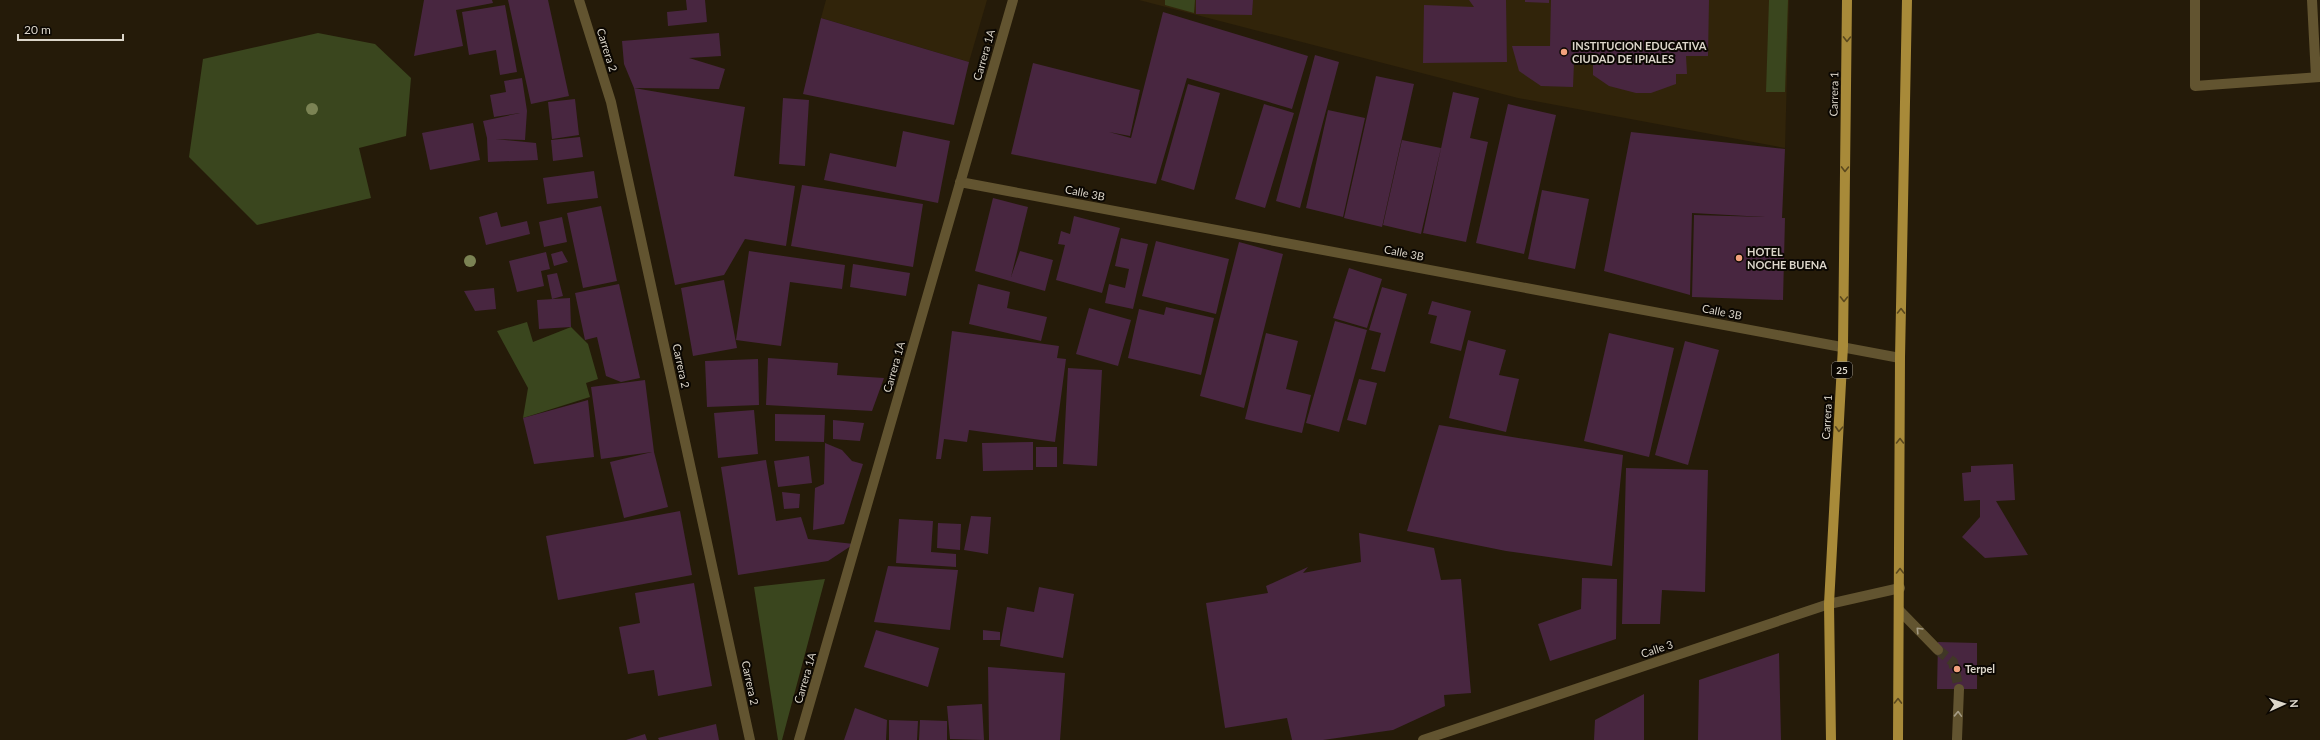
<svg xmlns="http://www.w3.org/2000/svg" width="2320" height="740" viewBox="0 0 2320 740" font-family="Lato,sans-serif">
<style>
.built{fill:#31240a}
.green{fill:#3a461e}
.building{fill:#482640}
.lines{fill:none;stroke-linecap:round;stroke-linejoin:round}
.minor-tunnel{stroke:#403726;stroke-width:10;stroke-dasharray:10 5;stroke-linecap:butt}
.minor{stroke:#625430;stroke-width:10}
.major{stroke:#a88a39;stroke-width:10}
.tree{fill:#7b8354}
.oneway{stroke:#5a481e}
.oneway2{stroke:#a59c85}
.poi-dot{fill:#f1a17c;stroke:#0b0702;stroke-width:1.5}
.labels{text-anchor:middle;stroke-width:4;stroke-linejoin:round;paint-order:stroke}
.shield{fill:#0b0702;stroke:#9d988e;stroke-width:1}
.shield-label{font-size:10px;font-weight:bold;fill:#dcd6ca}
.poi-label{font-size:11px;font-weight:bold;fill:#dcd6ca;stroke:#0b0702;text-anchor:start}
.street-label{font-size:11px;fill:#dcd6ca;stroke:#0b0702}
</style>
<rect width="100%" height="100%" fill="#251b09"/>
<path class="built" d="M826,0h161l-18,62 -148,-44z
M1139,0h650l-4,148 -267,-50z"/>
<path class="green" d="M1165,0h30l-1,13 -29,-8z
M1769,0h19l-3,92h-19z
M318,33l57,11 36,34 -5,58 -47,12 12,50 -114,27 -68,-68 14,-98z
M527,322l6,20 38,-15 17,17 10,35 -12,4 4,14 -67,21 5,-30 -31,-57z
M825,579l-43,161h-4l-24,-153z"/>
<path class="building" d="M424,0h68l1,3 -37,7 7,36 -49,10z
M508,0h40l21,96 -38,8z
M686,0h19l2,22 -39,4 -1,-14 20,-2z
M1196,0h57l-1,15 -56,-1z
M1469,0h37l1,62 -84,1 1,-58 50,2z
M1525,0h24v3l-24,-1z
M1551,0h158l-1,56h-22l1,18h-11v10l-25,9h-15l-27,-7 -16,-11v-13h-19l-1,25 -32,-1 -22,-15 -7,-25h38z
M505,5l12,67 -17,3 -4,-25 -27,5 -7,-43z
M1163,12l145,44 -16,53 -105,-31 -31,106 -145,-30 22,-91 107,27 -10,46 -21,-4 22,6z
M821,18l148,44 -15,63 -151,-31z
M719,33l2,23 -32,2 36,11 -6,20 -85,-1 -10,-24 -2,-23z
M1315,55l24,7 -39,146 -24,-7z
M1376,76l38,8 -32,143 -38,-9z
M522,78l5,33 -2,29 -30,-1 41,4 2,17 -50,2 -1,-24 -4,-17 37,-8 -26,4 -4,-22 16,-3 -2,-11z
M1188,84l32,9 -26,97 -33,-10z
M634,88l111,19 -11,69 61,10 -9,60 -41,-7 -21,36 -49,10z
M1453,92l26,6 -9,40 18,4 -22,100 -43,-9z
M783,98l26,2 -4,66 -26,-2z
M575,99l4,36 -27,4 -4,-37z
M1264,104l30,9 -29,95 -30,-9z
M1508,104l48,11 -32,139 -48,-11z
M1328,110l37,8 -22,99 -37,-9z
M473,123l7,37 -50,10 -8,-37z
M903,131l47,10 -12,62 -114,-23 6,-27 66,14z
M1631,132l154,17 -3,69h3l-2,82 -91,-3 2,-82 71,2 -73,-4 -2,82 -86,-24z
M580,137l3,20 -30,4 -2,-21z
M1402,140l39,8 -20,86 -38,-9z
M594,171l4,27 -51,6 -4,-26z
M802,185l121,19 -10,63 -122,-21z
M1542,190l47,9 -14,70 -47,-10z
M993,198l35,9 -17,70 9,-26 33,9 -8,31 -70,-20z
M601,206l16,75 -34,7 -16,-75z
M497,212l4,15 26,-6 3,13 -44,11 -7,-28z
M1074,216l46,12 -18,65 -46,-13 9,-35 -7,-1 3,-13 9,3z
M562,217l5,25 -23,5 -5,-25z
M1121,238l27,6 -15,65 -28,-6 4,-19 16,4 4,-19 -14,-3z
M1156,241l73,18 -13,55 -74,-18z
M1239,242l44,12 -39,154 -44,-12z
M562,251l6,11 -14,4 -3,-12z
M749,251l96,14 -3,24 -52,-7 -9,64 -45,-6z
M546,252l4,17 -9,2 3,15 -27,6 -8,-31z
M853,264l57,9 -4,23 -56,-9z
M1349,268l33,11 -15,49 -34,-10z
M557,273l6,23 -11,3 -5,-24z
M724,280l13,68 -44,8 -12,-68z
M619,284l21,94 -19,4 -15,-6 -9,-39 -12,3 -10,-47z
M978,284l32,8 -3,16 40,9 -6,24 -72,-17z
M1382,287l25,7 -22,78 -14,-3 10,-36 -12,-3z
M494,288l2,21 -21,2 -11,-20z
M570,298l1,29 -32,2 -2,-29z
M1432,301l39,10 -10,40 -31,-8 7,-27 -9,-2z
M1166,307l48,11 -13,57 -73,-17 11,-49 25,6z
M1089,308l42,12 -13,46 -42,-12z
M1335,321l32,9 -28,102 -33,-9z
M952,331l107,15 -2,12 9,1 -11,83 -86,-12 -2,12 -23,-3 -3,20h-5z
M1266,333l32,8 -12,48 25,6 -9,38 -57,-14z
M1609,333l65,15 -25,109 -65,-16z
M1468,340l38,10 -7,25 20,4 -13,53 -57,-14z
M1685,341l34,9 -31,115 -33,-10z
M768,358l70,5 -1,12 47,3 -12,33 -106,-6z
M758,359l1,46 -52,2 -2,-46z
M1068,368l34,2 -5,96 -34,-2z
M1359,379l18,4 -11,42 -19,-5z
M645,380l9,72 14,55 -44,11 -14,-56 42,-10 -51,7 -10,-72z
M588,400l6,57 -60,7 -11,-46z
M754,410l4,44 -40,4 -4,-45z
M775,414l50,1 -1,27 -49,-1z
M833,420l31,3 -4,18 -27,-2z
M1439,425l184,30 -11,111 -106,-15 -99,-20z
M1033,442v28l-50,1 -1,-28z
M825,443l17,7 10,11 11,3 -19,60 -31,6 2,-42 9,-4z
M1036,447h21v20h-21z
M809,456l3,27 -34,4 -4,-26z
M766,460l10,61 25,-4 7,22 46,5 -26,17 -90,14 -17,-108z
M2013,464l2,36 -19,1 32,54 -43,3 -23,-21 18,-20v-17l-16,1 -2,-28 9,-1v-6z
M1626,468l82,2 -3,122 -43,-2 -2,34h-38z
M782,492l18,2 -1,14 -15,1z
M680,511l12,64 -134,25 -12,-64z
M971,516l20,1 -3,37 -24,-4z
M899,519l34,2 -2,31 25,2v13l-60,-4z
M938,523l23,1 -1,26 -23,-2z
M1359,533l75,15 7,32 20,-1 10,114 -27,2 1,11 -52,24 -70,10h-31l-5,-22 -62,10 -19,-125 62,-10 -2,-7 42,-19 -5,6 58,-11z
M888,566l70,4 -8,60 -76,-8z
M1582,578l35,1 -1,60 -66,22 -12,-37 43,-15z
M694,583l18,103 -54,10 -4,-26 -26,4 -9,-47 21,-4 -5,-30z
M1039,587l35,7 -11,64 -63,-12 7,-39 27,5z
M876,630l63,18 -11,39 -64,-20z
M983,630l17,2v8h-17z
M1938,642l39,1v46h-40z
M1779,653l2,87h-83l1,-60z
M988,667l77,6 -5,67h-71z
M1644,694v46h-50l1,-20z
M982,704l2,36 -34,-1 -3,-33z
M855,708l32,12 -1,20h-42z
M889,720l29,1 -1,19h-28z
M920,720l27,1v19h-28z
M716,724l3,16h-60l-1,-2z
M645,734l2,6h-21z"/>
<g class="lines">
<path class="minor-tunnel" d="M1938,650l15,12 6,27"/>
<path class="minor" d="M579,0l32,102 139,638
M2195,0v86l125,-9
M2312,0l4,77
M960,182l940,176
M1899,610l39,40
M1957,739l2,-50
M799,740l214,-740
M1423,740l406,-136 71,-16"/>
<path class="major" d="M1831,740l-2,-136 14,-258 4,-346
M1898,740l2,-382 7,-358"/>
</g>
<g class="tree">
<circle cx="312" cy="109" r="6"/>
<circle cx="470" cy="261" r="6"/>
</g>
<defs><path id="oneway-chevron" d="M-2-3.5L2.5 0L-2 3.5" fill="none" stroke-width="1.6" stroke-linecap="round" stroke-linejoin="round"/></defs>
<g class="oneway">
<use href="#oneway-chevron" transform="translate(1847 39) rotate(91)"/>
<use href="#oneway-chevron" transform="translate(1845 169) rotate(91)"/>
<use href="#oneway-chevron" transform="translate(1844 299) rotate(91)"/>
<use href="#oneway-chevron" transform="translate(1901 311) rotate(-89)"/>
<use href="#oneway-chevron" transform="translate(1839 429) rotate(93)"/>
<use href="#oneway-chevron" transform="translate(1900 441) rotate(-90)"/>
<use href="#oneway-chevron" transform="translate(1900 571) rotate(-90)"/>
<use href="#oneway-chevron" transform="translate(1898 701) rotate(-89)"/>
</g>
<g class="oneway2">
<use href="#oneway-chevron" transform="translate(1919 630) rotate(-134)"/>
<use href="#oneway-chevron" transform="translate(1958 714) rotate(-88)"/>
</g>
<g class="poi-dot">
<circle cx="1564" cy="52" r="4"/>
<circle cx="1739" cy="258" r="4"/>
<circle cx="1957" cy="669" r="4"/>
</g>
<g class="labels">
<rect class="shield" x="1832" y="362" width="20" height="16" rx="3"/>
<g class="shield-label">
<text x="1842" y="374">25</text>
</g>
<g class="poi-label">
<text x="1572" y="50">INSTITUCION EDUCATIVA<tspan x="1572" dy="13">CIUDAD DE IPIALES</tspan></text>
<text x="1747" y="256">HOTEL<tspan x="1747" dy="13">NOCHE BUENA</tspan></text>
<text x="1965" y="673">Terpel</text>
</g>
<g class="street-label">
<text transform="translate(607 50) rotate(73)" y="4">Carrera 2</text>
<text transform="translate(984 55) rotate(-74)" y="4">Carrera 1A</text>
<text transform="translate(1834 94) rotate(-89)" y="4">Carrera 1</text>
<text transform="translate(1085 193) rotate(11)" y="4">Calle 3B</text>
<text transform="translate(1404 253) rotate(11)" y="4">Calle 3B</text>
<text transform="translate(1722 312) rotate(11)" y="4">Calle 3B</text>
<text transform="translate(681 366) rotate(78)" y="4">Carrera 2</text>
<text transform="translate(894 367) rotate(-74)" y="4">Carrera 1A</text>
<text transform="translate(1827 417) rotate(-87)" y="4">Carrera 1</text>
<text transform="translate(1657 649) rotate(-18)" y="4">Calle 3</text>
<text transform="translate(805 678) rotate(-74)" y="4">Carrera 1A</text>
<text transform="translate(750 683) rotate(78)" y="4">Carrera 2</text>
</g>
</g>
<g transform="translate(2284 704) rotate(87)" stroke="#0b0702" stroke-width="3" paint-order="stroke">
<path d="M0-3L7 15L0 10L-7 15Z" fill="#dcd6ca"/>
<text y="-6" font-size="11" font-weight="bold" text-anchor="middle" fill="#dcd6ca">N</text>
</g>
<path d="M18 34v6h105v-6" fill="none" stroke="#dcd6ca" stroke-width="2"/>
<text x="24" y="34" font-size="12" fill="#dcd6ca" stroke="#0b0702" stroke-width="3" paint-order="stroke">20 m</text>
</svg>
